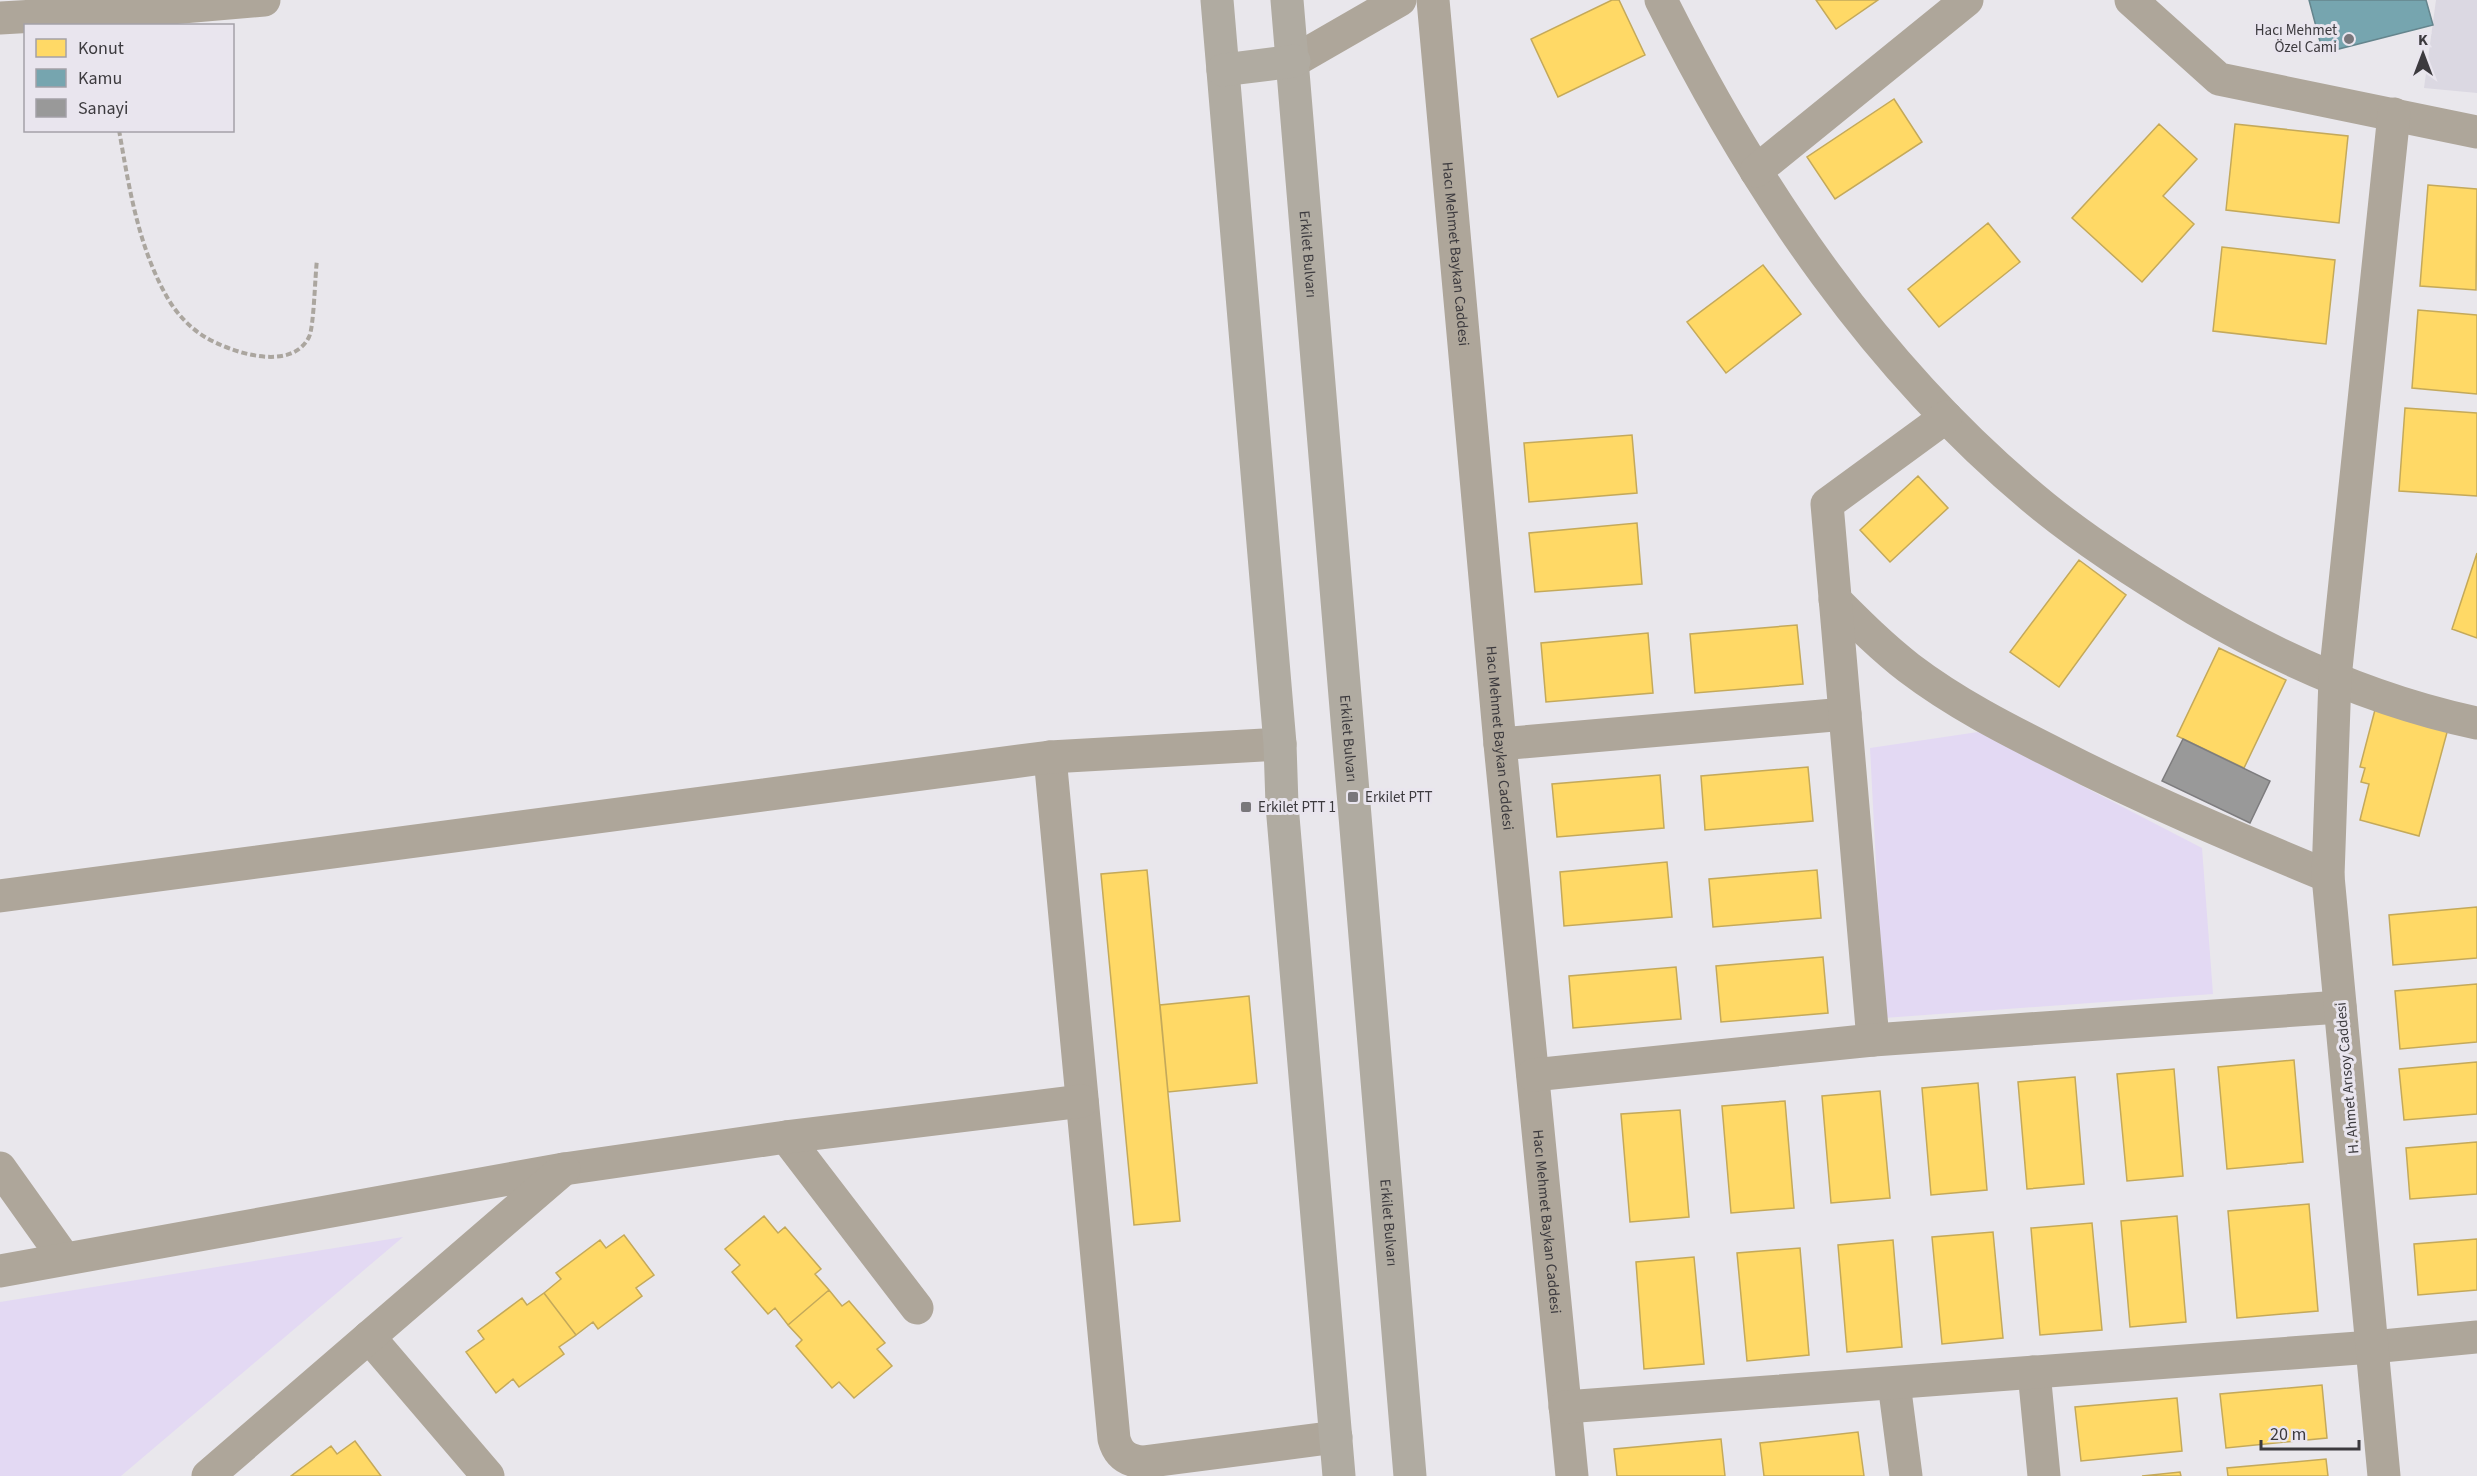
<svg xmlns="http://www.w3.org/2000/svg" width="2477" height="1476" viewBox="0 0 2477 1476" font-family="'Source Sans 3',sans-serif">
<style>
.built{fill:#dbd8e2}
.green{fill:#e3d9f3}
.homes{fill:#ffd966;stroke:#c4a95a;stroke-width:1.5}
.public{fill:#76a5af;stroke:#65858d;stroke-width:1.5}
.industry{fill:#999;stroke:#7d7c7e;stroke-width:1.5}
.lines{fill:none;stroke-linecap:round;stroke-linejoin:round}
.path{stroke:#aba69f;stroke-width:4;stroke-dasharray:6 3;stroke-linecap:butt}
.minor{stroke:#aea69a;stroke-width:33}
.major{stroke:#b0aba1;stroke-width:33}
.poi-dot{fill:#79777b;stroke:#e9e5ee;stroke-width:2}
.labels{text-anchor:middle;stroke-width:6;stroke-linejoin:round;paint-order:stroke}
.poi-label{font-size:15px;fill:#3c3a3e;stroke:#e9e5ee;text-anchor:start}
.street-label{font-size:15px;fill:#3c3a3e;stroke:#e9e5ee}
</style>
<rect width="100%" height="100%" fill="#e9e7ec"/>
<path class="built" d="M2436,0h41v93l-53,-5z"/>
<path class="green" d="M1978,732l224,116 11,146 -329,24 -14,-270z
M403,1237l-282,239h-121v-174z"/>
<path class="homes" d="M1612,0h7l26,55 -87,42 -27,-58z
M1816,0h62l-42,29z
M1894,99l28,43 -87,57 -28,-42z
M2159,124l38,35 -34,37 31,28 -52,58 -70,-64z
M2235,124l113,12 -9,87 -113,-13z
M2428,185l49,4 -1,101 -56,-4z
M1988,223l32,39 -81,65 -31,-38z
M2222,247l113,13 -9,84 -113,-13z
M1763,265l38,49 -75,59 -39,-51z
M2418,310l59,5v79l-65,-6z
M2405,408l72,5v83l-78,-5z
M1632,435l5,58 -108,9 -5,-59z
M1918,476l30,32 -58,54 -30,-32z
M1637,523l5,61 -107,8 -6,-59z
M2477,553v85l-25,-9z
M2079,560l47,35 -67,92 -49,-35z
M1797,625l6,59 -108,9 -5,-59z
M1648,633l5,60 -107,9 -5,-59z
M2219,648l67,32 -42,88 -67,-32z
M2376,706l73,19 -30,111 -59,-16 9,-36 -8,-2 4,-14 -5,-1z
M1808,767l5,54 -108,9 -4,-54z
M1660,775l4,53 -107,9 -5,-53z
M1667,862l5,55 -108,9 -4,-54z
M1147,870l33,351 -46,4 -33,-351z
M1817,870l4,48 -108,9 -4,-48z
M2477,907v51l-84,7 -4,-50z
M1823,957l5,56 -107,9 -5,-56z
M1676,967l5,52 -108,9 -4,-52z
M2477,984v58l-77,7 -5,-58z
M1249,996l8,87 -89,9 -8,-87z
M2294,1060l9,102 -76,7 -9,-102z
M2477,1062v52l-73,6 -5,-51z
M2174,1069l9,107 -56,5 -10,-107z
M2075,1077l9,107 -57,5 -9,-107z
M1978,1083l9,107 -56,5 -9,-107z
M1880,1091l10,107 -59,5 -9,-107z
M1785,1101l9,107 -63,5 -9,-107z
M1680,1110l9,107 -59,5 -9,-108z
M2477,1142v52l-67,5 -4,-51z
M2309,1204l9,107 -81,7 -9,-107z
M764,1216l14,17 7,-6 36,42 -6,5 14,16 -41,35 -13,-17 -7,6 -36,-42 8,-7 -15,-16z
M2177,1216l9,106 -56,5 -9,-106z
M2092,1223l10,107 -62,5 -9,-107z
M1993,1232l10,106 -61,6 -10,-107z
M624,1235l30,40 -18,13 6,8 -44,33 -5,-7 -17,13 -32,-42 17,-14 -5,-6 44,-33 6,8z
M2477,1239v51l-59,5 -4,-51z
M1893,1240l9,107 -55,5 -9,-107z
M1800,1248l9,107 -62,6 -10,-108z
M1694,1257l10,107 -60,5 -8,-107z
M829,1290l13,16 7,-5 36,42 -8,6 15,17 -38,32 -15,-16 -7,6 -36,-42 6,-6 -14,-15z
M544,1293l32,42 -17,12 5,7 -45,33 -6,-8 -17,14 -30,-41 18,-13 -6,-8 44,-33 5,7z
M2322,1385l5,53 -101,10 -6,-54z
M2177,1398l5,53 -101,10 -6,-54z
M1858,1432l6,44h-100l-4,-33z
M1721,1439l4,37h-108l-3,-27z
M355,1441l26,35h-90l40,-30 6,8z
M2326,1459l2,17h-100l-1,-8z
M2180,1472l1,4h-39z"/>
<path class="public" d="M2309,0h117l7,25 -110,28z"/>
<path class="industry" d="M2183,739l87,42 -20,42 -88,-42z"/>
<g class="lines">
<path class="path" d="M119,130c10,57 19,116 48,167 9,16 22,30 38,40 25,15 86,36 104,0 5,-10 6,-62 8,-77"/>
<g class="minor">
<path id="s1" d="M1433,0l67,744 72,732"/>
<path d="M1661,0c95,191 217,372 383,507 47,38 99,71 151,102 87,51 182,93 282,114"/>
<path d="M2131,0l88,79 258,53"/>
<path d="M0,18l159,-9 105,-9"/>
<path d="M1294,61l106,-61"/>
<path d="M1756,171l211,-171"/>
<path d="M1835,600c24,24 47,47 74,68 46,35 97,61 149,87 88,45 178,83 270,121"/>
<path d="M1500,744l345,-30"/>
<path d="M1050,757l64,682c4,15 13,22 29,23l193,-25"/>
<path d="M0,896l1050,-139 230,-13"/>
<path d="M1873,1040l-46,-536 119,-87"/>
<path d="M1533,1075l340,-35 467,-33"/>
<path d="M786,1137l131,171"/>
<path d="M0,1168l64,90"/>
<path d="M0,1271l564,-102 222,-32 296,-36"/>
<path d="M369,1337l119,139"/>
<path d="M2034,1372l10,104"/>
<path d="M1894,1383l12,93"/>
<path d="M1565,1407l807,-60 105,-10"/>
<path d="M208,1476l356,-307"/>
<path d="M2384,1476l-56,-600 7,-198 59,-564"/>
</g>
<g class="major">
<path d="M1217,0l63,744 2,61 57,671"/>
<path id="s2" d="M1287,0l123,1476"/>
<path d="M1223,70l71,-9"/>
</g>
</g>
<g class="poi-dot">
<circle cx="2349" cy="39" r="6"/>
<rect x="1347" y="791" width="12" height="12" rx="3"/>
<rect x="1240" y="801" width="12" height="12" rx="3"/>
</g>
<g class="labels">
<g class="poi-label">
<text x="2337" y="35" text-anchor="end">Hacı Mehmet<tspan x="2337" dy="17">Özel Cami</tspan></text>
<text x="1365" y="802">Erkilet PTT</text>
<text x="1258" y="812">Erkilet PTT 1</text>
</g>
<g class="street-label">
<text dy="5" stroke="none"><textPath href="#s2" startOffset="255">Erkilet Bulvarı</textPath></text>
<text dy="5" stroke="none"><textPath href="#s1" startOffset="255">Hacı Mehmet Baykan Caddesi</textPath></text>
<text dy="5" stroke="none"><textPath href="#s2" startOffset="741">Erkilet Bulvarı</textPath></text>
<text dy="5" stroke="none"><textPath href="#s1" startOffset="741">Hacı Mehmet Baykan Caddesi</textPath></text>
<text transform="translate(2347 1078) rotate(-95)" y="5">H. Ahmet Arısoy Caddesi</text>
<text dy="5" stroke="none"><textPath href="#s2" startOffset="1227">Erkilet Bulvarı</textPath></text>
<text dy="5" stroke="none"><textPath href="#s1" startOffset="1227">Hacı Mehmet Baykan Caddesi</textPath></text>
</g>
</g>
<rect x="24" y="24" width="210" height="108" fill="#e9e5ee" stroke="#a4a1a8" stroke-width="1.5"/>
<rect x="36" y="39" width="30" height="18" fill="#ffd966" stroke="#a4a1a8" stroke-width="1.5"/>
<text x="78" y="54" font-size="18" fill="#3c3a3e">Konut</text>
<rect x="36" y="69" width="30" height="18" fill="#76a5af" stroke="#a4a1a8" stroke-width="1.5"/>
<text x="78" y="84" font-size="18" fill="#3c3a3e">Kamu</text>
<rect x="36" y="99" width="30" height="18" fill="#999999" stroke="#a4a1a8" stroke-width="1.5"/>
<text x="78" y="114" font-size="18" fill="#3c3a3e">Sanayi</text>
<g transform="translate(2423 54)" stroke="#e9e5ee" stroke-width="4.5" paint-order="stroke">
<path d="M0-4.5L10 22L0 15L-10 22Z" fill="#3c3a3e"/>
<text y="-9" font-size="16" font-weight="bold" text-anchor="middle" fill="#3c3a3e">K</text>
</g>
<path d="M2261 1440v9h98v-9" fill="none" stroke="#3c3a3e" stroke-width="3"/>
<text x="2270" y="1440" font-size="18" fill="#3c3a3e" stroke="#e9e5ee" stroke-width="4.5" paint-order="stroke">20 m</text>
</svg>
